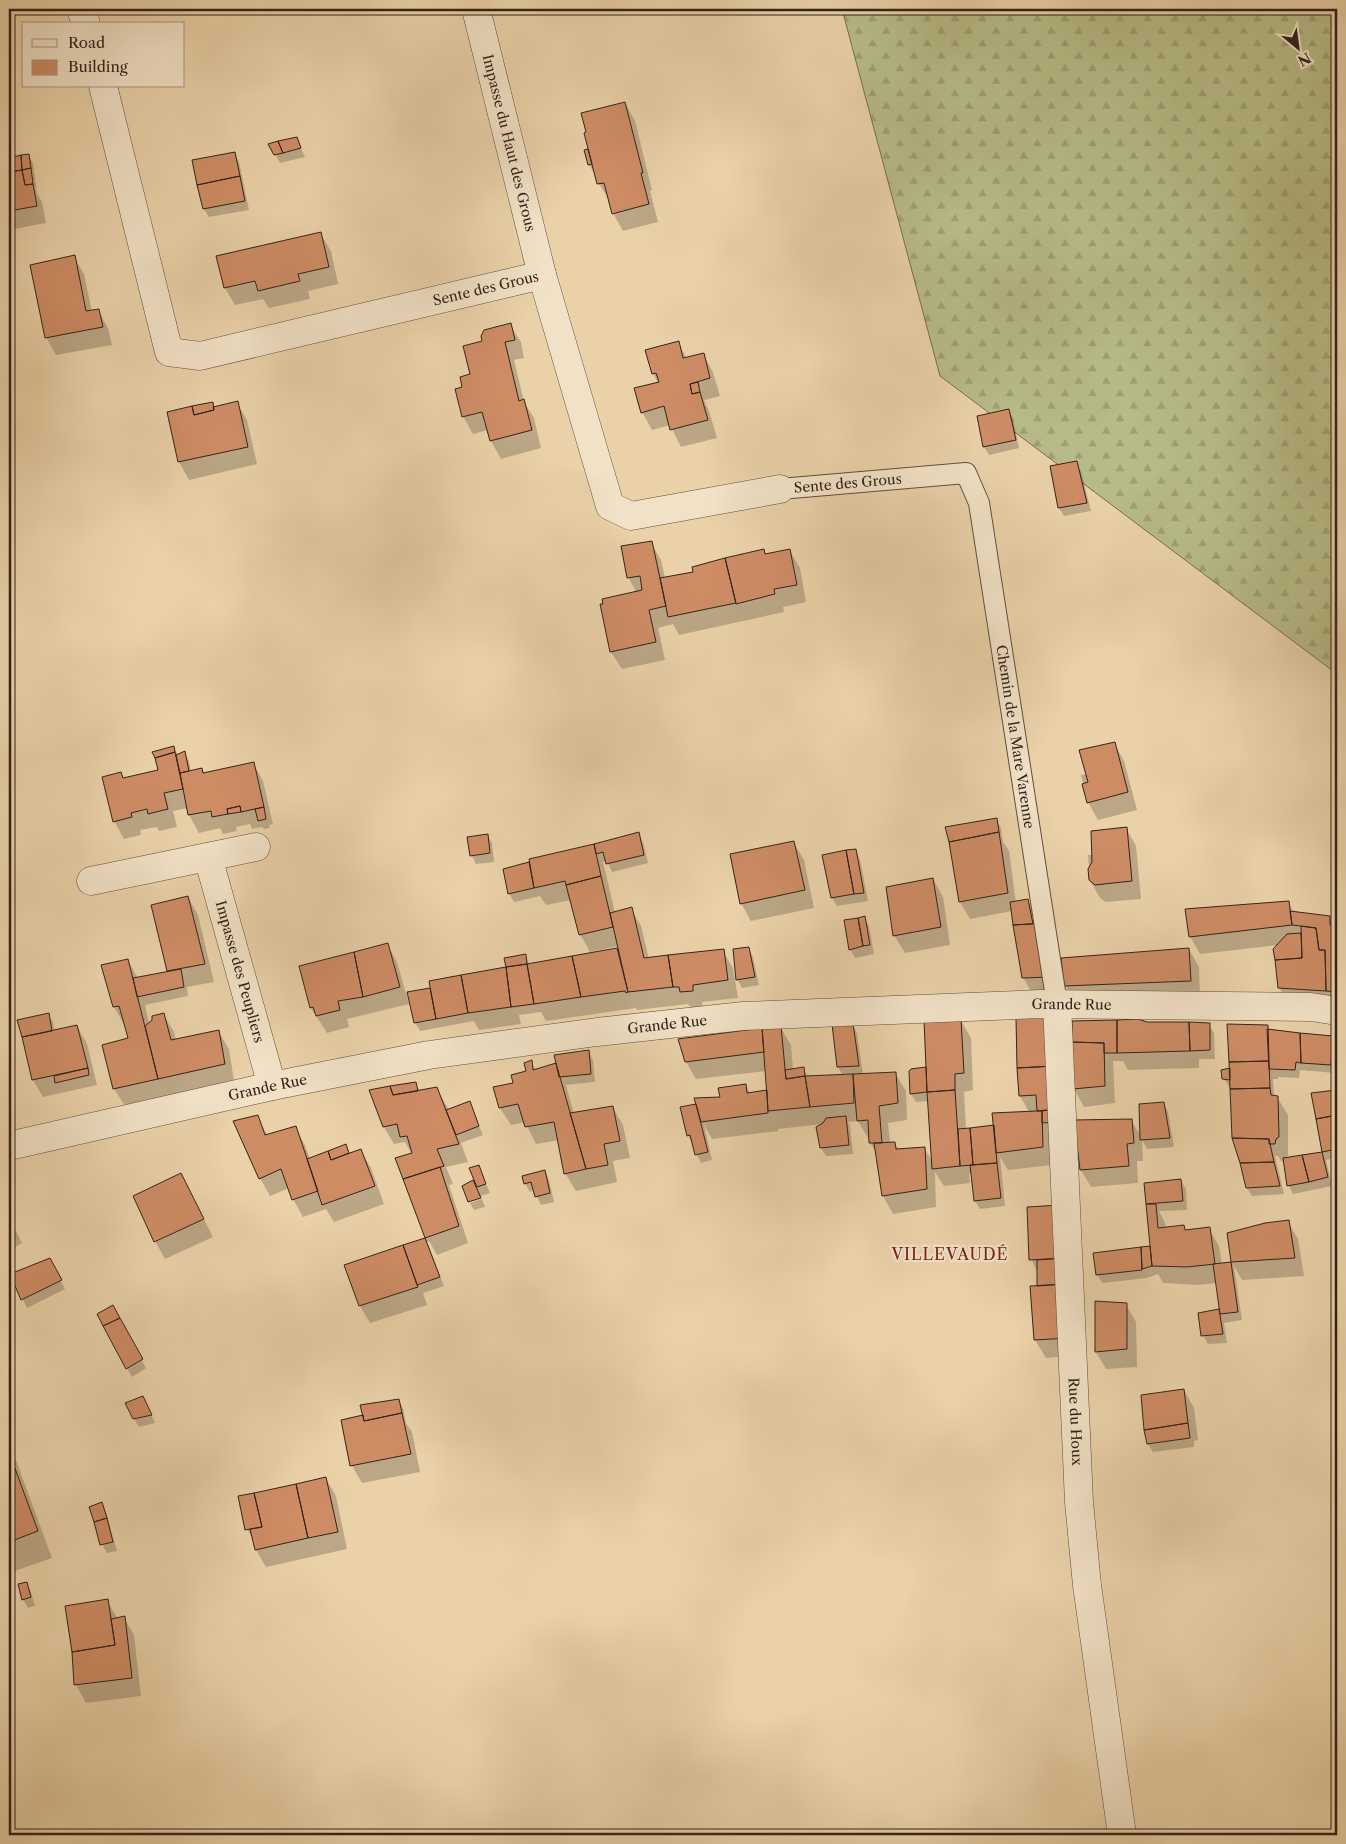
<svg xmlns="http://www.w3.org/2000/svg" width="1346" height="1844" viewBox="0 0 1346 1844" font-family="'Libre Caslon Text',serif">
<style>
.forest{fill:url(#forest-firs);stroke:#746f51}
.shadow{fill:#0003}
.building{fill:#ce8c65;stroke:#32231b}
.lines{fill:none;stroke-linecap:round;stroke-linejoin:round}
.service-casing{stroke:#604e3e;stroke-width:22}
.minor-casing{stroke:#604e3e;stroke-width:29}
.service{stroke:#f1e1c6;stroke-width:20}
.minor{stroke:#f1e1c6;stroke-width:28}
.labels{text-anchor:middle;stroke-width:4.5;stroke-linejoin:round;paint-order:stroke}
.street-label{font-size:14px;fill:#32231b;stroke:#f1e1c6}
.quarter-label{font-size:16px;letter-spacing:1px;fill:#7a1f14;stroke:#f1e1c6}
</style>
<defs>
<pattern id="forest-firs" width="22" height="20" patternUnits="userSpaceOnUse" patternTransform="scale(1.25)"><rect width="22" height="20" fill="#b7bb87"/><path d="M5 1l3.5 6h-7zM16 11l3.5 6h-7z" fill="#9ea074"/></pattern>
</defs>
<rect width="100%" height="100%" fill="#ead1a8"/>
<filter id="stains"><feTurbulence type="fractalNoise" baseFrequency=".004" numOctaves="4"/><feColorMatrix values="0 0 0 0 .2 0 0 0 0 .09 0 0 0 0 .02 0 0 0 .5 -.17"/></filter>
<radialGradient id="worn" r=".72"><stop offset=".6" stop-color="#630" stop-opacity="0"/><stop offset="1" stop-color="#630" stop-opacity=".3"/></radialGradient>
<path class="forest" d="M842,9h495v665l-397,-298z"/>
<path class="shadow" d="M625,103l10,18 17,69 -2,1 8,31 -35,9 -10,-18 -3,-12 -11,-17 -3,-11h-2l-5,-8 -3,-14 4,-1z
M296,138l9,19 -25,6 -10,-18z
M234,154l5,8 10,48 -40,7 -5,-8 -10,-48z
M28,155l5,8 4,30 5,9 4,21 -37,7v-71z
M320,233l11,18 7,33 -30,7 2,8 -41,9 -6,-9 -28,6 -10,-17 -7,-31z
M74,257l10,17 8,38 6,-2 10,18 4,17 -56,10 -10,-18z
M510,325l11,17 3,16 -10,2 10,42 10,16 7,30 -40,11 -10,-18 -3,-11 -15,4 -10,-18 1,-28 8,-13 12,-33z
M678,342l9,17 16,-5 10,18 7,24 -16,4 5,11 8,27 -36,9 -11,-22 -18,5 -10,-18 16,-29 -5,-10z
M212,403l2,5 23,-5 10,17 10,44 -68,16 -10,-18 -11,-49z
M1008,410l5,9 6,29 -30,7 -5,-8 -6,-30z
M1076,463l5,8 10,40 -27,5 -5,-8z
M651,543l10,17 4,18 30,-5 68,-22 3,4 24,-4 10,17 6,34 -23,5 1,5 -105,23 -6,-11 -15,4 7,32 -43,9 -11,-17 26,-59 -9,-16z
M1114,743l10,18 13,49 -39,10 -10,-18 -7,-27 6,-1z
M174,748l4,7 6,-2 5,8 2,11 11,-3 2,5 49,-11 10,18 10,43 -4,1 1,3 -6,1 -2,-2 -10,2 -2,-5 -14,3 1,4 -14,3 -3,-6 -21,5 -10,-18 -1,-7 -15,3 4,16 -18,4 -2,-4 -17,3 1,5 -17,4 -10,-18 10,-42 35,-8z
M996,819l5,9 2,14 6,9 7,52 12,-2 5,8 27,85 -27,1 -10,-18 -11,-66 -42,8 -10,-17 -10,-60z
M1126,828l10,18 5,53 -35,3 -6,-4 -10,-18 -2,-25h5z
M638,834l5,8 5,21 -36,9 -5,-11 -4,1 12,51 16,-4 10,17 8,33 74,-8 10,17 5,30 -36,4 1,6 -11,1 -4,-5 -51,6 -1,-2 -90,13 -5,-9 -22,3 2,9 -42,6 -5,-9 -54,10 -5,-9 -6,-29 22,-4 74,-21 20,-13 5,10 89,-16 -1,-3 -28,6 -10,-18 -9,-34 -25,5 -6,-9 -26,6 -5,-9 -5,-24z
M487,835l5,8 2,19 -18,2 -4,-8 -3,-18z
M794,843l10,17 10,48 -63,13 -10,-18z
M855,850l5,9 8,42 -31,5 -5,-8z
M933,879l10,18 7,48 -45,8 -11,-18z
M188,897l10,18 16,67 -27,5 1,9 -43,9 4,19 14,-10 11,18 2,8 43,-8 10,17 5,32 -109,25 -11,-17 15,-50 -4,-15h-1l-10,-17 -11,-41 25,-6 10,19 31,-7 -17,-66z
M1288,903l6,10 36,5 5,9h2v82l-48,-4 -10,-18 -1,-42 -78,9 -10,-18z
M864,917l5,9 5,28 -19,4 -5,-9z
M387,944l10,18 12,42 -62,15 2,8 -22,6 -16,-25 -10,-41z
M748,948l5,9 6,28 -17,3 -5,-9z
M1189,949l10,18 1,31 -125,5 -10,-18z
M48,1014l5,8 1,9 23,-5 10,18 10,41 -54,12 -10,-17 -10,-43z
M1017,1019h35v146l-44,5 -8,-13 5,49 -25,3 -5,-8 -3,-27h-3l1,9 -26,3 -9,-14 1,35 -43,7 -10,-18 -5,-41 -8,-12v-5h-2l-10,-17 -10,1 2,4 3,28 -27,2 -5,-8 2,-24 -45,5v2l-66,8 -8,-14 8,35 -11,3 -13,-28 -7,-27 40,-10 25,-13 4,9 18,-2 -1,-21 -71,8 -10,-17 95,-34 10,17 2,25 10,-2 5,9 35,-1 -5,-9 -5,-42 19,-1 5,9 6,42 32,-2 11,18 1,29 -19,3 2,20h4l5,7 26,-1 8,14 -3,-62 -14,1 -5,-8 15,-26 35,-47 10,17 2,52 -9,2 2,37 29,-3 34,-14 -9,-16z
M1073,1022l136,3 5,8 1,26h-16v9l-71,2 -5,-9h-10l2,42 -31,4 -10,-18z
M1267,1026l3,4 62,8 5,8 -2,27 -35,-3 -1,8 -21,-1v2h-5l1,18h3l11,18v40l-3,4 38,-6 -11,-59 24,-3 1,3v64l-11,2 6,26 -39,8 -4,-8 -4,-24 -4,-1 -3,-5h-3l9,38 -32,2 -5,-8 -16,-100 -2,-1 -5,-8z
M588,1051l5,9 2,22 -29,3 8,29 39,-6 10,17 7,33 -17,3 4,21 -41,9 -11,-18 -6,-33 -23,4 -11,-22 -14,3 -11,-17 15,-24 12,-12 4,-10 5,8z
M415,1083l5,8 17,-2 12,21 20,-7 14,32 -22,8 7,19 -22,5 7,17 -4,1 19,58 -31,12 -8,-14 -2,1 17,44 -21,7 4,12 -57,18 -10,-17 43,-60 24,-8 -30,-79 15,-4 -7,-13 -11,2 -10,-17z
M1164,1104l4,8 6,35 -27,2 -5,-9 1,21h-6l1,22 -47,4 -10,-17 50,-50 11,18z
M257,1117l11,19 27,-8 10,17 5,14 35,-13 5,8 11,-3 10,17 13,36 -50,18 -8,-13 -23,8 -10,-18 -4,-11 -19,8 -10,-18z
M478,1166l12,27 -21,7 -5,-14 11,-5z
M545,1171l4,9 5,22 -13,3 -7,-15 -4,2 -5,-9z
M1181,1181l5,8 1,21 -28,1 6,12 1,5 17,-2 3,5 23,-2 10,17 3,19 10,-2 -4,-29 60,-12 10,17 6,37 -62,4 -8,-14 8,54 -18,3 3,20 -19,1 -5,-9 -4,-21 22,-4 -4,-27 -19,2 -35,-2 -5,-9 -11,4 -45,5 -5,-9 -3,-20 55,-6 3,4 -7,-68z
M190,1192l23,45 -48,22 -10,-18z
M482,1199l3,8 -11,3 -4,-7z
M1060,1206l20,149 -34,3 -11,-18 -4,-53h8l-1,-14 -7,-14z
M9,1217l13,26 -13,7z
M49,1259l16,30 -38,19 -16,-33z
M1126,1305l10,17 1,45 -31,2 -10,-17z
M113,1307l33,61 -14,9 -5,-9z
M1184,1390l10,18 4,32 -4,1v6l-41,5 -5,-8z
M398,1400l5,8 3,15 6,9 8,40 -58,11 -10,-17 -10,-45 20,-4z
M147,1406l8,17 -16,4 -5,-8z
M9,1447l7,13 36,98 -43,15z
M326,1479l10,17 11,53 -81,18 -10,-17 -3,-13 -1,1 -5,-9z
M101,1504l5,8 11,39 -10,2 -5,-9z
M26,1583l5,9 4,14 -7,2 -5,-9z
M107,1601l11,18 6,-1 10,17 7,61 -55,7 -10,-18 -10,-78z"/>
<path class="building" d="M625,102l18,71h-2l8,31 -37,10 -8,-31 -7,1 -13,-51 2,-1 -5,-19z
M297,137l4,11 -18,5 -5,-12z
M278,141l5,12 -9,2 -6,-11z
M588,149l4,15 -4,1 -4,-15z
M235,152l5,24 -43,9 -5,-25z
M29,154l2,14 -9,2 -1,-15z
M21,155l1,15 -13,2v-14z
M31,168l2,16 -8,1 -3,-15z
M22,170l3,15 8,-1 4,22 -28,5v-39z
M240,176l5,25 -42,8 -6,-24z
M321,232l8,35 -31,7 2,7 -42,10 -3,-10 -31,7 -8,-32z
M75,255l11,56 13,-2 4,18 -58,11 -15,-73z
M511,323l4,17 -10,2 14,59 5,-2 8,31 -42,11 -8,-29 -20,5 -7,-28 7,-2 -2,-10 10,-3 -7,-28 19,-5 -1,-5 3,-6z
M679,341l4,17 21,-5 6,25 -20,6 2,10 8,-2 8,28 -38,10 -6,-24 -23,7 -7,-25 25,-6 -3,-9 -4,1 -7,-24z
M698,382l2,10 -8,2 -2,-10z
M238,401l10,46 -70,15 -11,-50 25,-6 2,9 20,-5 -1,-3z
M213,402l1,8 -20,5 -2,-9z
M1009,409l7,31 -33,7 -6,-31z
M1077,461l10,42 -29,5 -8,-42z
M652,541l14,65 -17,4 7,32 -46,10 -10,-48h3l-1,-5 40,-9 -2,-14 -13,2 -6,-32z
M764,549l1,5 25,-5 7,36 -23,4 1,5 -39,10 -11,-46z
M725,558l11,45 -68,14 -8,-39 33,-6 -1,-5z
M1115,742l13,50 -41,11 -5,-19 6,-2 -9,-32z
M174,746l1,6 -20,6 -3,-6z
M185,751l4,20 -9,2 -4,-18z
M175,752l8,37 -19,4 4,16 -20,5 -1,-5 -16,4 1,4 -19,5 -11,-45 19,-5 2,6 35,-8 -3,-12z
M254,762l10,45 -23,5 -1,-6 -13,3 1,5 -16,3 -1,-6 -23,4 -8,-42 22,-5 1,5z
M240,806l1,6 -13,2 -1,-5z
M264,807l2,12 -8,2 -3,-12z
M997,818l2,14 -50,10 -4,-15z
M1127,827l5,54 -37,4 -6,-5 -1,-11 4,-7 -1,-31z
M639,832l5,23 -38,9 -3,-12 -7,2 -2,-10z
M999,832l9,61 -49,9 -10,-60z
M488,834l2,19 -20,3 -3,-19z
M794,841l11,49 -65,14 -10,-50z
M594,844l7,32 -35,9 -1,-4 -31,7 -5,-29z
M856,849l8,44 -10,1 -8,-44z
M846,850l8,44 -23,4 -9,-43z
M529,862l5,26 -26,6 -5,-25z
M601,876l12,51 -34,8 -13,-50z
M933,878l8,49 -48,9 -7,-49z
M188,896l17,68 -38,7 -16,-66z
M1028,899l5,25 -20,1 -3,-23z
M1289,901l3,24 -103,12 -4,-28z
M632,907l12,51 24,-3 5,32 -45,5 -18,-79z
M1290,911l40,5v9l7,1v66l-11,-1 -1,-41h-6l-3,-22 -24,-3z
M865,916l5,29 -7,1 -5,-28z
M858,918l5,28 -14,4 -5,-30z
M1043,923l8,54 -29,1 -9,-53z
M1301,926l15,2 3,22h6l1,41 -48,-3 -3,-28 27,-2z
M1301,933l1,25 -27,2 -2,-11 14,-15z
M388,943l12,44 -37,10 -9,-45z
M749,947l6,30 -19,3 -3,-31z
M617,948l11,44 -2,1 -1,-2 -44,6 -9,-41z
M1189,948l2,33 -127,5 -3,-28z
M724,949l4,31 -35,5v6l-13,1 -1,-5h-6l-5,-32z
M354,952l9,45 -25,4 2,9 -24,6 -3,-9 -3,1 -11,-42z
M526,954l1,10 -21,3 -2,-9z
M572,956l9,41 -47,7 -7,-40z
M128,959l30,120 -45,10 -11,-44 26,-7 -9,-32 -6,1 -12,-42z
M527,964l7,40 -23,3 -5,-40z
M506,967l5,40 -43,6 -7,-38z
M181,969l3,18 -47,10 -4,-19z
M461,975l7,38 -32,6 -7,-38z
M430,988l6,31 -22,4 -7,-31z
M49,1013l3,18 -30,6 -5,-17z
M164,1013l7,27 48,-10 6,34 -67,15 -13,-53 7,-6v-4z
M1052,1017l2,49 -37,2 -1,-50z
M961,1019l3,54 -9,1v16l-28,2 -3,-72z
M1138,1019l9,3h42l1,29 -73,2v-33z
M1117,1020v33h-13v-10l-32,-1v-21z
M1189,1022l21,1v27l-20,1z
M853,1023l6,43 -22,1 -5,-43z
M1227,1024l41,1 1,36 -40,1z
M77,1025l11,43 -56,12 -10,-43z
M781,1026l5,53 19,-3 5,31 -42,4 -6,-83z
M762,1028l2,24 -79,10 -7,-23z
M1267,1029l33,4 1,30 -5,-1 -1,8 -26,-1z
M1300,1033l33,3 -2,29 -30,-2z
M1072,1042l32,1 1,43 -32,3z
M589,1050l2,24 -32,3 -5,-22z
M532,1060l1,10 23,-7 30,106 -22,5 -10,-52 -29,5 -7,-23 -19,4 -6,-21 20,-4 -2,-8 15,-4 -2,-8z
M1269,1061l1,27 -40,1 -1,-27z
M1054,1066l2,43 -19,2 -1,-16 -17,1 -2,-28z
M804,1067l1,9 -19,3 -1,-9z
M926,1067l1,25 -17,2 -1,-23 2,-2z
M88,1068l1,7 -34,8 -1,-7z
M1230,1068v12l-8,-1 -1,-9z
M896,1072l2,31 -19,3 3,37h-13l-1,-23 -11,1 -4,-47z
M853,1074l1,29 -44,4 -5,-31z
M416,1082l2,9 -25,4 -3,-9z
M746,1084l1,9 20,-3 1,23 -67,9 -7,-24 26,-1 -2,-9z
M390,1086l3,9 44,-8 22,57 -22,5 7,17 -41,13 -8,-21 17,-5 -5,-17 -7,1 -3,-13 -14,3 -14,-37z
M1270,1088l1,7 7,1 1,41 -3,2 -1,5h-6v-5l-37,-1 -2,-49z
M955,1090l5,76 -28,3 -5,-77z
M1336,1090l1,25 -21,4 -5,-26z
M470,1101l9,25 -23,9 -10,-25z
M1164,1102l6,36 -30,2 -1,-36z
M696,1104l12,48 -13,3 -5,-20 -3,1 -7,-29z
M613,1106l7,35 -16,3 4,21 -22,4 -16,-56z
M1056,1109l1,13 -15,1v-12z
M1037,1111h5l1,36 -47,6 -4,-40z
M258,1115l7,20 31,-9 22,65 -26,9 -11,-31 -22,10 -26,-58z
M1337,1115v34l-15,3 -6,-33z
M846,1116l3,29 -29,3 -4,-21 7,-4 3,-5z
M1132,1119l2,24 -7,1 2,22 -49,4 -6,-50z
M994,1125l3,38 -24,2 -3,-37z
M970,1128l3,37 -13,1 -2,-37z
M1232,1138l37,1 5,23 -34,1z
M895,1142l1,7 29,-2 2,42 -45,7 -8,-53z
M346,1144l3,9 -18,7 -3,-9z
M361,1149l14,37 -53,19 -15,-46 21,-8 3,9z
M1322,1152l6,25 -19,5 -7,-27z
M1302,1155l7,27 -22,4 -4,-28z
M1274,1162l6,24 -34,2 -6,-25z
M997,1163l4,35 -27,3 -4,-36z
M479,1165l7,19 -9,3 -8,-19z
M440,1167l19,59 -34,12 -22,-59z
M545,1170l5,23 -15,4 -4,-15 -7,2 -2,-8z
M181,1173l23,46 -50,23 -21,-46z
M1181,1179l2,22 -37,3 -2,-21z
M473,1180l8,18 -13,4 -6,-16z
M1146,1204h10l2,24 26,-3 1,5 25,-3 5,37 -28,3 -35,-1z
M1060,1205l4,53 -35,2 -2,-53z
M1289,1220l6,38 -64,4 -4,-29 38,-10z
M425,1238l15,39 -23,8 -14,-40z
M403,1245l15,42 -59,19 -15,-41z
M1150,1246l2,20 -10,3 -1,-22z
M1141,1247l1,23 -46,5 -3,-22z
M50,1258l12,22 -41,20 -11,-26z
M1064,1258l1,26 -28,2v-26z
M1231,1262l7,50 -18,2 -7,-50z
M1065,1284l5,54 -36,2 -4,-54z
M1095,1301l32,2v46l-32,3z
M113,1305l7,13 -17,8 -6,-12z
M1219,1309l4,25 -22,2 -3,-23z
M120,1318l23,41 -17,10 -23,-43z
M1184,1389l4,34 -44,7 -3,-35z
M143,1396l9,19 -19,4 -8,-16z
M399,1399l3,14 -38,8 -4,-16z
M402,1413l9,41 -61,12 -9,-46 22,-5 1,6z
M1188,1423l2,15 -43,6 -3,-14z
M9,1452l29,79 -29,11z
M326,1477l12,55 -30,6 -12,-54z
M296,1484l12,54 -53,12 -5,-21 12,-2 -8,-34z
M254,1493l8,34 -17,3 -7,-34z
M102,1502l5,16 -13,4 -5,-15z
M107,1518l6,24 -13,3 -6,-23z
M27,1582l4,15 -9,3 -4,-16z
M108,1599l7,46 -43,7 -7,-46z
M125,1616l7,62 -58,7 -2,-33 43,-7 -4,-26z"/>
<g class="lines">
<defs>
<g id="service">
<path id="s1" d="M780,489l186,-16 13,30 78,501"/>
</g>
<g id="minor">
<path d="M81,9l5,15"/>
<path id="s2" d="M476,9l66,266 68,231 21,10 149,-27"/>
<path id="s3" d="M103,86l66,266 31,4 342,-81"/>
<path id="s4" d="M208,857l64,229"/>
<path d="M91,881l165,-34"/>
<path id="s5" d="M1057,1004l22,498 8,83 35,250"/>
<path id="s6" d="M9,1146l263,-60 157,-31 168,-23 146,-16 297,-12 271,3 26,4"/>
</g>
</defs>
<use href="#service" class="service-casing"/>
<use href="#minor" class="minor-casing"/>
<use href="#service" class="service"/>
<use href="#minor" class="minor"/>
</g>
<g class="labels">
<g class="street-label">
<text dy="5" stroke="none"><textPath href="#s2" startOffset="138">Impasse du Haut des Grous</textPath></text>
<text dy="5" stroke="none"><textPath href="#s3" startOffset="599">Sente des Grous</textPath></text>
<text dy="5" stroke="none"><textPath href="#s1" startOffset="68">Sente des Grous</textPath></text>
<text dy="5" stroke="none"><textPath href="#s1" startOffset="456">Chemin de la Mare Varenne</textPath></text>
<text dy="5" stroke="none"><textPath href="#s4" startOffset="119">Impasse des Peupliers</textPath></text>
<text dy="5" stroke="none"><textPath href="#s6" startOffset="1075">Grande Rue</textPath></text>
<text dy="5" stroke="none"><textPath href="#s6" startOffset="670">Grande Rue</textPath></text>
<text dy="5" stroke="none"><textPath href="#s6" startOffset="265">Grande Rue</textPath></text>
<text dy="5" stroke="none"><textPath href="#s5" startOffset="418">Rue du Houx</textPath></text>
</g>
<g class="quarter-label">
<text x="950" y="1260">VILLEVAUDÉ</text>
</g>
</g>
<rect width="1346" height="1844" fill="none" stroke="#ead1a8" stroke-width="30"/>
<rect x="10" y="10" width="1326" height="1824" fill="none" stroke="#32231b" stroke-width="2.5"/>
<rect x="15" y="15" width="1316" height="1814" fill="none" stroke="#32231b"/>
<rect x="22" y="22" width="162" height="65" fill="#f1e1c6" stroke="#a59582"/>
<rect x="32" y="39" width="25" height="8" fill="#f1e1c6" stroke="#a59582"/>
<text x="68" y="48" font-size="15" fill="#32231b">Road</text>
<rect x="32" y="60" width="25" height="15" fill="#ce8c65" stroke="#a59582"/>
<text x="68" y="72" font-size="15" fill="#32231b">Building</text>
<g transform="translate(1298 48) rotate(151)" stroke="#f1e1c6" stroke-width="4" paint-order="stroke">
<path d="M0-4L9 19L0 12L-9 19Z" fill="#32231b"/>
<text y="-8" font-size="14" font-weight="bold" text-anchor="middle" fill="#32231b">N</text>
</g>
<rect width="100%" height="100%" filter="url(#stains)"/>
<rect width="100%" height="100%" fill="url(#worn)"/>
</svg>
